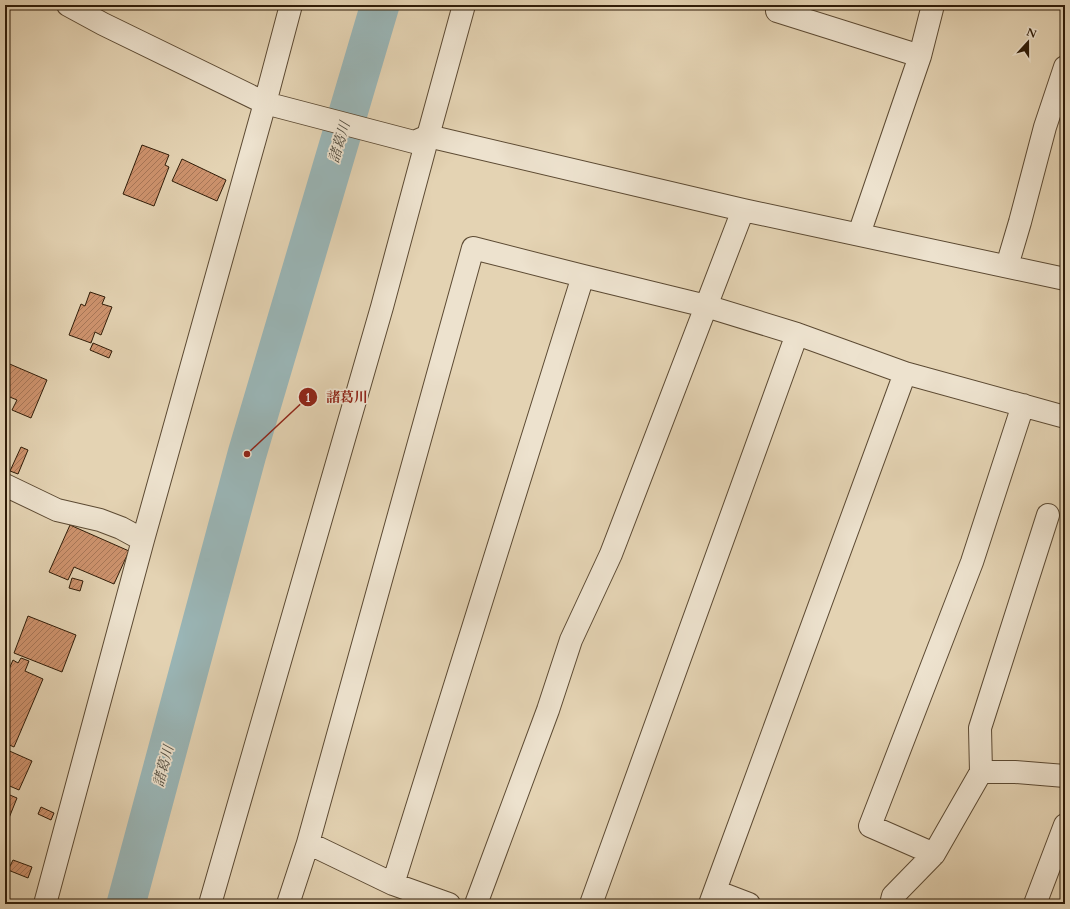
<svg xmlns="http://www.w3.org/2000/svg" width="1070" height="909" viewBox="0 0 1070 909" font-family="Cardo,'Noto Serif JP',serif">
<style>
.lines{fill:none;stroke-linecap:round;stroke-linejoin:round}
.river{stroke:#9ab6b7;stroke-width:39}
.building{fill:url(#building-hatch);stroke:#2f1c08}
.minor-casing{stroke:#5c4a33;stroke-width:24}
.tertiary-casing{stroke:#5c4a33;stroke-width:24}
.minor{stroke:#ede2ce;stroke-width:22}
.tertiary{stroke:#ede2ce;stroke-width:22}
.labels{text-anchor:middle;stroke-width:3.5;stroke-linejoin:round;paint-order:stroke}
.water-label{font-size:14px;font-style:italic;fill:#4f4a3d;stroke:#ede2ce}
.leader{fill:none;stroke:#8f2418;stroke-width:1.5}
.callout-dot{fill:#8f2418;stroke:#ede2ce;stroke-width:1.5}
.mark-label{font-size:12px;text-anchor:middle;font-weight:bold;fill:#fff}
.callout-label{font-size:14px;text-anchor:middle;font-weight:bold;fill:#8f2418;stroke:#ede2ce;stroke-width:3.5;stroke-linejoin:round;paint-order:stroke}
</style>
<defs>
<pattern id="building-hatch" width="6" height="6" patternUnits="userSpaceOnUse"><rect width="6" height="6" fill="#ce936e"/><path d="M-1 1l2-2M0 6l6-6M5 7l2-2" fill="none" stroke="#a87758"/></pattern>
</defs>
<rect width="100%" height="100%" fill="#e4d3b3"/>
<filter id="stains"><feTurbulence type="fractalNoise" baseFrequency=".005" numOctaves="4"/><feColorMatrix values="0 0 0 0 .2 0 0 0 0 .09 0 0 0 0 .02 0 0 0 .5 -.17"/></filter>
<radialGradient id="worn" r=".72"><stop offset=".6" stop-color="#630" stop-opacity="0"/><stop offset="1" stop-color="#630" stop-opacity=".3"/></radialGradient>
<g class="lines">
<path class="river" d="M126,904l121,-450 133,-449"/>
</g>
<path class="building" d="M142,145l27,10 -4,10 4,2 -15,39 -31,-12z
M182,159l44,21 -9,21 -45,-20z
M90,292l15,5 -3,7 10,3 -11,28 -6,-3 -4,11 -22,-8 12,-31 4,2z
M93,343l19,8 -3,7 -19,-8z
M5,362l42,18 -16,38 -19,-8 5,-10 -12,-5z
M21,447l7,3 -10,24 -8,-3z
M70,525l59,26 -15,33 -40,-17 -6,13 -19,-8z
M72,578l11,3 -3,10 -11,-3z
M28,616l48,19 -14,37 -48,-19z
M21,658l8,3 -4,10 18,8 -29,68 -9,-4v-65l8,-18 5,3z
M5,749l27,12 -13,29 -14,-6z
M5,793l12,5 -10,25h-2z
M41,807l13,6 -3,7 -13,-6z
M13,860l19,7 -4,11 -20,-8z"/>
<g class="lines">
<defs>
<path id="minor" d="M68,5l35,19 162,79 149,39 14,-6 315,74 322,69
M779,5l-2,6 143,45
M859,234l61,-178 13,-51
M1007,266l13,-44 25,-95 20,-60
M5,485l52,25 43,10 21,8 22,12
M981,772l-1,-44 68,-213
M308,843l85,41 56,20
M934,854l-64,-28 102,-264 51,-157
M393,884l190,-608
M715,891l34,13
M45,904l98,-364 122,-437 26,-98
M288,904l20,-61 165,-595 110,28 123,30 91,28 108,39 160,44
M476,904l72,-194 23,-70 40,-86 132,-344
M591,904l206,-570
M710,904l195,-531
M891,904l2,-8 41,-42 47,-82h34l50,4
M1035,904l30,-79"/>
<path id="tertiary" d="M210,904l172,-597 46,-171 36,-131"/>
</defs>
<use href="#minor" class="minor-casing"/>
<use href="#tertiary" class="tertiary-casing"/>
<use href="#minor" class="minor"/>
<use href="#tertiary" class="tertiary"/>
</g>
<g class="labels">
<g class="water-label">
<text transform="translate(339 142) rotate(-73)" y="5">諸葛川</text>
<text transform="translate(163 766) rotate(-75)" y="5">諸葛川</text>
</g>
</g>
<path class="leader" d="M247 454L308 397"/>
<g class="callout-dot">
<circle cx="247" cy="454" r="4"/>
<circle cx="308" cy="397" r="10"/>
</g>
<g class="mark-label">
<text x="308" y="402">1</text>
</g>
<g class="callout-label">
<text x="347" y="402">諸葛川</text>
</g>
<rect width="1070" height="909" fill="none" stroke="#e4d3b3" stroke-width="20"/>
<rect x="6" y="6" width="1058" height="897" fill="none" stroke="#2f1c08" stroke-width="2"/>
<rect x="10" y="10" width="1050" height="889" fill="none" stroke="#2f1c08"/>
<g transform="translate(1028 42) rotate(21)" stroke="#ede2ce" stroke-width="3" paint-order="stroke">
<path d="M0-3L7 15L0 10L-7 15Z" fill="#2f1c08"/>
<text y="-6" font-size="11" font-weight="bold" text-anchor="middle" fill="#2f1c08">N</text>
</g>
<rect width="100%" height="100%" filter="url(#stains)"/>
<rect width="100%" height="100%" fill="url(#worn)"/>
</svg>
